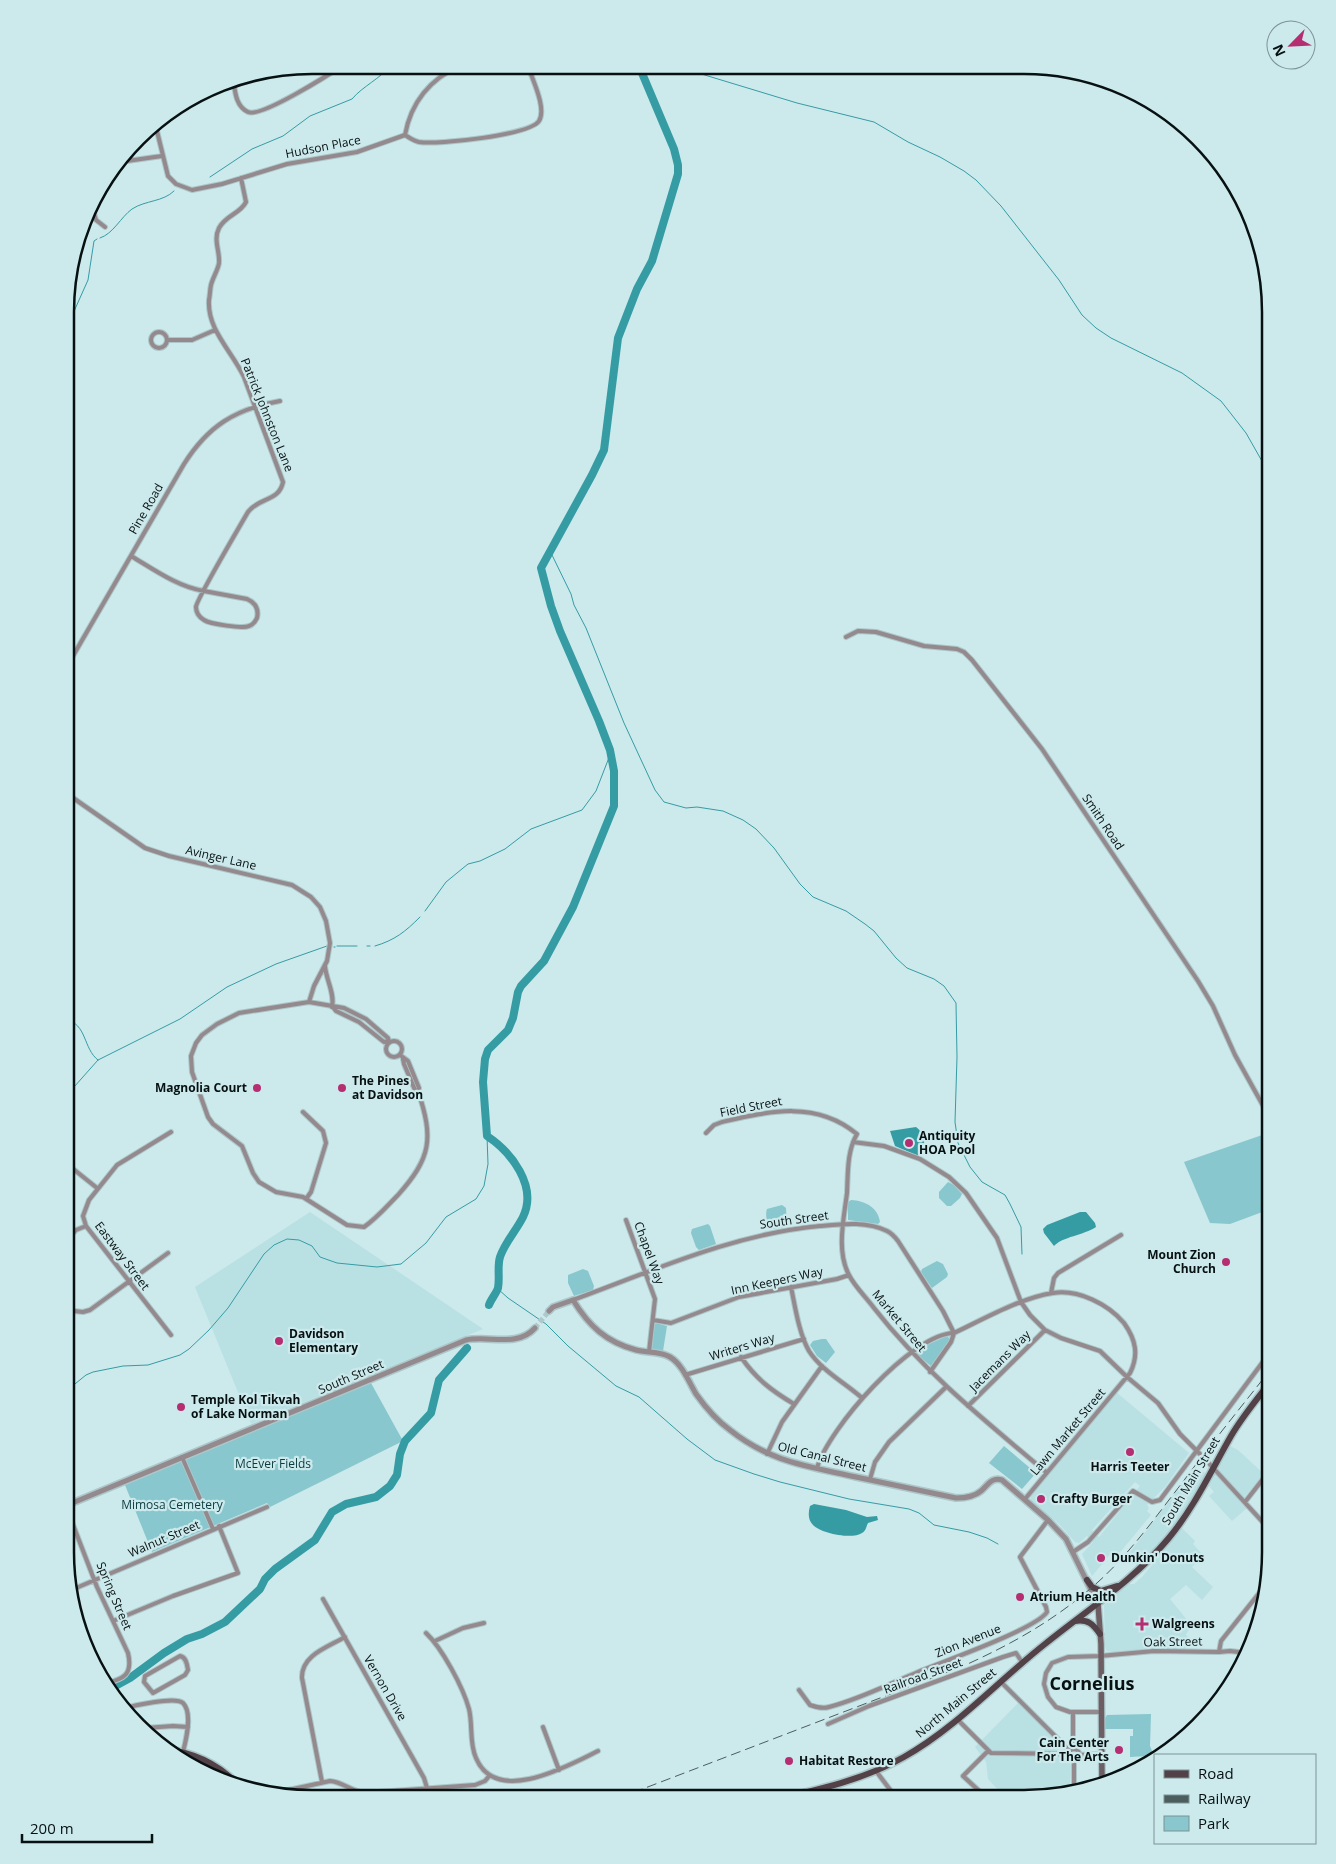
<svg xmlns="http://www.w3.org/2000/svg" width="1336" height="1864" viewBox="0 0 1336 1864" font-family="'Open Sans',sans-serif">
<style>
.built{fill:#b9e1e4;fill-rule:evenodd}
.green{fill:#87c7cd}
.water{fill:#359ca4}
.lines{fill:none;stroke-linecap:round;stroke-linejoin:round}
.stream{stroke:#359ca4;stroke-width:1}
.river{stroke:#359ca4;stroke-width:8}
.tertiary-tunnel{stroke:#aec9cb;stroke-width:5;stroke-dasharray:5 2.5;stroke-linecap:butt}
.minor-casing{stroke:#acc6c9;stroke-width:6}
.tertiary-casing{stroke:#acc6c9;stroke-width:8}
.secondary-casing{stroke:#acc6c9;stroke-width:8}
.primary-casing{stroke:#acc6c9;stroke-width:9}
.minor{stroke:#94898c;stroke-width:4}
.tertiary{stroke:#94898c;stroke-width:5}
.secondary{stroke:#6d5e63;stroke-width:5.5}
.primary{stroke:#524147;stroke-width:6}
.rail{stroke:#4c5d5e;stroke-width:1;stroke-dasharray:10 5;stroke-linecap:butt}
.poi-dot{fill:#b52e71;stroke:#cce9ec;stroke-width:2}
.labels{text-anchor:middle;stroke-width:4.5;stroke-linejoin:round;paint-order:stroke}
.street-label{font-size:12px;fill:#071112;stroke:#cce9ec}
.poi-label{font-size:12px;font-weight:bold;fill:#071112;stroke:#cce9ec;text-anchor:start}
.park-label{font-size:12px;fill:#0c3c40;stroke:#cce9ec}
.district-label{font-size:18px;font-weight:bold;fill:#071112;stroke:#cce9ec}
.rim{fill:none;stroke:#071112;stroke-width:2.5}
</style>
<rect width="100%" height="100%" fill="#cce9ec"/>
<path class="built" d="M310,1212l173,117 -232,95 -56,-137z
M1116,1392l73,61 -24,34 -18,18 2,3 -2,3 4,4 -34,41 -5,-4 -20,24 -10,-22 11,-12 -6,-6 -8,7 -4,-1 -16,-18 -28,-23v-5zM1135,1482l5,4 -41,51 -7,-7z
M1230,1446l8,4 26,24 -23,27 6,7 -15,13 -23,-25 5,-4 -5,-6z
M1195,1467l12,7 -25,42 -22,28 -23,21 -10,-9z
M1182,1528l13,13 -2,3 10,11 -11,12 21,20 -11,13 -16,-15 -16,14 22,27 -6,8 4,9 -6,7 -29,-2 -43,4 -5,-1 -2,-3 -1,-43 20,-18 6,-3h4l8,-7z
M1019,1702l47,48 5,16 -1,27 -45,6h-24l-1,-7 -12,-13 -2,-17 -11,-15z"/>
<path class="green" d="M1271,1132v90l-6,-11 -35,13 -20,-1 -26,-61z
M948,1182l6,3 8,9 -2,4 -9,8h-4l-8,-8v-6z
M851,1200c14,1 27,7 29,22l-2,2 -30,-4v-18z
M782,1205l4,3 1,19 -17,2c-3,-3 -5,-15 -3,-20z
M708,1224l2,2 6,18 -17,6 -3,-3 -5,-14 1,-4z
M937,1261l6,3 5,10 -1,3 -15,11 -11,-16 1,-3z
M583,1269l5,2 6,15 -1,4 -19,6 -6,-13v-8z
M656,1323l11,3 -4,25 -2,2 -11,-3 3,-24z
M947,1336l3,3 -1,3 -18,24 -14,-11 1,-6z
M822,1339h4l9,13 -9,11 -9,-7 -7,-11 3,-4z
M371,1383l32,58 -133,66 -3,-4 -115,49 -27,-67z
M1004,1446l32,27 -14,16 -33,-26z
M1151,1714l-1,32 2,5 -3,5 -19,1v-21h3v-7h-28v-11l2,-3z"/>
<path class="water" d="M916,1127c11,8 9,18 5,30l-26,-11 -5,-15z
M1080,1212h6l9,11 1,4c-12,8 -34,10 -42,19l-10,-13 -1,-4 4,-4z
M814,1504l32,6 21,7 10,-1 1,4 -10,3c-2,4 -2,8 -6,10 -10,7 -42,0 -49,-8 -5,-5 -5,-12 -3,-19z"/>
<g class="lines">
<path class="stream" d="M675,66l122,37 77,19 34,20 32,15 24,14 12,9 25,26 58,74 23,35 14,13 15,10 71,35 39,28 25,32 25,44
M210,177l42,-28 31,-13 27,-20 42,-17c11,-13 28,-20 39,-34
M100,238c13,-4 21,-21 32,-29 14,-9 31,-7 42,-18
M67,327l21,-47 6,-39 3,-2
M551,547l1,8 19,39 3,11 12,23 38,95 31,67 9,12 22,6 11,-1 26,4 20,9 13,9 18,19 26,36 13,13 33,14 19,13 9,7 22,27 11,10 27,11 10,7 12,17 1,54 -2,65 3,21 12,24 12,15 23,13 5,9 11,23 1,27
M425,911l21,-29 22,-18 12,-3 25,-12 26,-20 51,-19 14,-19 14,-36
M337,946h20
M367,946h3
M375,946c20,-6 30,-14 45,-29
M334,947h1
M66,1020c21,3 17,29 32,40
M66,1096l32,-36 82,-41 47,-32 49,-23 51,-18
M498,1289l10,9 38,26 22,22 48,40 23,11 48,42 28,21 39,14 26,8 69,17 60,10 10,4 15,12 35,7 18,6 11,6
M65,1392l21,-17 7,-3 30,-6 25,-1 32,-10 9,-6 20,-19 19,-22 36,-54 10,-9 13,-6 12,1 13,6 8,11 17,6 40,4 24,-3 25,-21 20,-26 30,-18 8,-13 4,-22 -1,-28"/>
<path class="river" d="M489,1305c2,-6 7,-11 9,-17 2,-10 -1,-21 2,-31 5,-15 16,-26 23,-40 15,-31 -12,-65 -36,-81l-4,-54 2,-23 3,-9 20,-20 5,-12 5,-26 3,-6 23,-25 29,-54 41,-101v-35l-4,-21 -11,-29 -39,-90 -9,-25 -10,-38 51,-93 12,-25 14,-112 19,-49 15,-28 26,-87v-9l-4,-16 -35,-83
M108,1690l22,-12 34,-25 23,-14 15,-5 23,-12 35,-33 5,-10 10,-10 40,-29 17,-28 14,-8 30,-7 14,-11 7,-11 3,-21 5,-13 26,-28 8,-33 28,-32"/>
<path class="tertiary-tunnel" d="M535,1328l14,-17"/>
<defs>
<path id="minor" d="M233,78c2,12 2,28 15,34 13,6 82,-38 95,-47
M155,123l13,53 8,8 16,6 30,-6 65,-20 70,-12 48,-17c5,3 9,6 14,7 19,3 111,-7 120,-21 8,-13 -7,-42 -11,-55
M405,135c6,-33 25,-56 56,-70
M120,162l42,-6
M92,207l4,13 9,7
M151 340a8 8 0 1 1 16 0a8 8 0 1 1-16 0Z
M167,340h25l23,-10
M131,556c22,13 47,31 73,35l43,8c9,4 12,10 10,19 -2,4 -4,7 -8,8 -6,3 -39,-2 -45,-6 -5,-3 -8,-8 -8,-13 0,-6 45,-83 52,-95 11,-15 31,-10 35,-30l-39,-105c-12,-26 -37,-47 -35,-77 1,-5 1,-11 2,-15 2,-8 7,-15 8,-22 1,-12 -6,-23 0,-35 7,-13 21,-14 27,-26l-5,-24
M846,637l12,-6 18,1 48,14 33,3 7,3 8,8 70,89 156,232 15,25 22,49 36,65
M66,668l118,-204c24,-38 51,-55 96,-63
M66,793l79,55 24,8 123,29 19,12 9,10 6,14 4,22 -3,18 -13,25 -5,16
M325,966c1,14 10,27 7,41
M333,1007l3,4 23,11 25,20 4,-1
M386 1049a8 8 0 1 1 16 0a8 8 0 1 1-16 0Z
M389,1042l-1,-4 -22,-19 -22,-11 -35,-6 -70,11 -22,11 -15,11 -6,8 -5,13 1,16 16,45 5,7 29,22 11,27 6,9 17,10 27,5 44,28 17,2c13,-9 23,-21 34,-32 33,-37 36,-56 20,-104l1,-3 -11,-27 -8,-6
M403,1059l1,5 11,26 3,1
M303,1112l20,19 3,12 -15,49 -5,7
M706,1133l8,-8 8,-3c48,-11 94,-22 135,12 -10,17 -9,38 -10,59 -3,25 -11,58 2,82 6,12 17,22 25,33 50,64 110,112 172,164
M853,1142l31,4 36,13 29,18 17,16 31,45 24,64 9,13 15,15 16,8 39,13 27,26 31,26 22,31 25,25 65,71
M67,1164l30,24
M626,1220l29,79 -6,53
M66,1241l10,-11 10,-4
M791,1287c4,19 8,47 18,64 12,19 36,32 53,47
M1051,1293l3,-15 4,-5 63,-38
M573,1300c82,-30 160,-66 247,-74 22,-2 47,-5 67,5 4,2 8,6 11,10l45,70 11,22 -3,9 -21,30
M65,1310l18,2 7,-2 78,-57
M653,1320l18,3 68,-26 98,-18 12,-4
M171,1335l-85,-109 -3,-10 6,-16 28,-35 54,-33
M741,1357c15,22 31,34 53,47
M685,1375l119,-36
M968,1406l77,-76
M767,1454l15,-32 40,-56
M182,1457l31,72
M817,1468c11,-39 94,-134 137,-135 30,-14 66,-35 99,-40 25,-4 55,11 71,30 12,17 15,32 6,50l-105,126
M870,1479l5,-17 14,-20 57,-55
M1245,1502l25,-32
M65,1504l32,83 31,66c5,22 -4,26 -24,31
M1073,1552l15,-10 45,-51 19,11 8,-2 111,-149
M69,1591l198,-84
M323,1599l101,179 3,10
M113,1621l60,-25 65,-23 -19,-47
M426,1633c16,15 37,54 43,76 4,16 0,34 7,49 20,48 92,8 122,-7
M435,1641l28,-13 21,-5
M1219,1652l11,-1 17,2
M180,1656c6,1 7,8 8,14l-3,5 -32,18 -9,-11 1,-6z
M1001,1682l69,69
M799,1690l11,15c6,2 12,4 19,2 31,-8 60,-23 89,-35 24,-10 118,-43 129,-60l-1,-5 -26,-50 28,-37
M122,1709c10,-3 53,-13 61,-6 10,10 3,37 0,49
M1100,1712h-30l-14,-5 -8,-10 -4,-13 2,-11 6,-10 16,-6 32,-1 54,-5 65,1 2,-11 47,-59
M957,1719l34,34 78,1
M828,1724l41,-18 134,-49 13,-4 6,9
M543,1727l16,43
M145,1728l28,-2 15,1
M1073,1749v-37
M1069 1754a5 5 0 1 1 10 0a5 5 0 1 1-10 0Z
M1078,1755l23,-1
M876,1771l21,28
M322,1782l-20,-104c-1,-23 26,-31 43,-41
M1074,1793v-34
M270,1794l60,-13c13,1 21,10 34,12l111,-8 10,-4 5,-6
M988,1799l-25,-23 25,-25"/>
<path id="tertiary" d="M549,1311l4,-4 20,-7c16,26 33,42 63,50 11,3 24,1 34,7 12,7 19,25 26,37 10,14 20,26 34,36 40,32 77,36 126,47 34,7 67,14 100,21 9,0 18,-1 25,-7 7,-6 10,-14 21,-11l46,40 18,19 32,65
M65,1506l401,-166c23,-5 51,8 69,-12"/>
<path id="secondary" d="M1098,1604l3,40 1,142"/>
<path id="primary" d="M1087,1580l5,7 9,4 16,-5
M1075,1621c13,-2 18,3 25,13
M163,1749c29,3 56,15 76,37
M783,1798c42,-10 84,-20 121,-41 52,-29 94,-76 141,-113 42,-34 88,-63 123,-105 26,-31 43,-68 63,-103 11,-19 26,-37 40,-55"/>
</defs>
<use href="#minor" class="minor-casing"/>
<use href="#tertiary" class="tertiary-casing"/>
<use href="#secondary" class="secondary-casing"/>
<use href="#primary" class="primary-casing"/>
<use href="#minor" class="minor"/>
<use href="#tertiary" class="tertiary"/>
<use href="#secondary" class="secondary"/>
<use href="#primary" class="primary"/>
<path class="rail" d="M619,1798l342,-131c47,-21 89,-44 129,-78 36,-30 64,-70 92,-106 29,-39 59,-76 89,-114"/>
</g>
<g class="poi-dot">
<circle cx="257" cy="1088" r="5"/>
<circle cx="342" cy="1088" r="5"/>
<circle cx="909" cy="1143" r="5"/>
<circle cx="1226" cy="1262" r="5"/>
<circle cx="279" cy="1341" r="5"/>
<circle cx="181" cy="1407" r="5"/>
<circle cx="1130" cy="1452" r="5"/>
<circle cx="1041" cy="1499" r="5"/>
<circle cx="1101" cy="1558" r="5"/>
<circle cx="1020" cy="1597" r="5"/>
<path d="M1139.5 1616.5h5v5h5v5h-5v5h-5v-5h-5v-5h5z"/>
<circle cx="1119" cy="1750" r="5"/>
<circle cx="789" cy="1761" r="5"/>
</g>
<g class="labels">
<g class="street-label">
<text transform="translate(323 147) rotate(-11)" y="4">Hudson Place</text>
<text transform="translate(267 415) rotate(68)" y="4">Patrick Johnston Lane</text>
<text transform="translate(146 509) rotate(-60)" y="4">Pine Road</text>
<text transform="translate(1103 822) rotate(56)" y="4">Smith Road</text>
<text transform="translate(221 858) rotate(13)" y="4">Avinger Lane</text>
<text transform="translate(751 1107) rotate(-11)" y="4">Field Street</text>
<text transform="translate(794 1220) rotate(-8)" y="4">South Street</text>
<text transform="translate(649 1253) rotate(70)" y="4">Chapel Way</text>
<text transform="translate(122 1256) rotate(53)" y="4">Eastway Street</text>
<text transform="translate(777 1281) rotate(-12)" y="4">Inn Keepers Way</text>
<text transform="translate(899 1321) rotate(50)" y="4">Market Street</text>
<text transform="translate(742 1347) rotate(-17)" y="4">Writers Way</text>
<text transform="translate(1000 1361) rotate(-45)" y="4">Jacemans Way</text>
<text transform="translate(351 1377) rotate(-23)" y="4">South Street</text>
<text transform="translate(1068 1432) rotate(-50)" y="4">Lawn Market Street</text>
<text transform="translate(822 1457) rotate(14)" y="4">Old Canal Street</text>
<text transform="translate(1191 1481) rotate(-59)" y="4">South Main Street</text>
<text transform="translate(164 1539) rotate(-23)" y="4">Walnut Street</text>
<text transform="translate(114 1596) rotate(67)" y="4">Spring Street</text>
<text transform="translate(968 1641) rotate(-22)" y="4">Zion Avenue</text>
<text transform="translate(1173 1642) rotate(-1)" y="4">Oak Street</text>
<text transform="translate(923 1676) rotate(-20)" y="4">Railroad Street</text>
<text transform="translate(385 1688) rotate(60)" y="4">Vernon Drive</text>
<text transform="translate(956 1703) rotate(-40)" y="4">North Main Street</text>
</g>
<g class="poi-label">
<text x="352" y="1085">The Pines<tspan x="352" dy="14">at Davidson</tspan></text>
<text x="247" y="1092" text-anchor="end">Magnolia Court</text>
<text x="919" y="1140">Antiquity<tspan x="919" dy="14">HOA Pool</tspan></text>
<text x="1216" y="1259" text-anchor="end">Mount Zion<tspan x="1216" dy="14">Church</tspan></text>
<text x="289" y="1338">Davidson<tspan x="289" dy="14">Elementary</tspan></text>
<text x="191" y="1404">Temple Kol Tikvah<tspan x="191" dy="14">of Lake Norman</tspan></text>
<text x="1130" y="1471" text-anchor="middle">Harris Teeter</text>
<text x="1051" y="1503">Crafty Burger</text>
<text x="1111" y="1562">Dunkin' Donuts</text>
<text x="1030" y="1601">Atrium Health</text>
<text x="1152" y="1628">Walgreens</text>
<text x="1109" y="1747" text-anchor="end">Cain Center<tspan x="1109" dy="14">For The Arts</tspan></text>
<text x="799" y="1765">Habitat Restore</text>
</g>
<g class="park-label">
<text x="273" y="1468">McEver Fields</text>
<text x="172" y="1509">Mimosa Cemetery</text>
</g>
<g class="district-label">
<text x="1092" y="1690">Cornelius</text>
</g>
</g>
<path d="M0 0H1336V1864H0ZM312 74H1024A238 238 0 0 1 1262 312V1552A238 238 0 0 1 1024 1790H312A238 238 0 0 1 74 1552V312A238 238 0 0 1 312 74Z" fill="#cce9ec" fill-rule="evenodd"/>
<path class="rim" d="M312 74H1024A238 238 0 0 1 1262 312V1552A238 238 0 0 1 1024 1790H312A238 238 0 0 1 74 1552V312A238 238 0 0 1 312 74Z"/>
<rect x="1154" y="1754" width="162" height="90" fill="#cce9ec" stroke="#7d9395"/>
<rect x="1164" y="1770" width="25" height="8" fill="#524147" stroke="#7d9395"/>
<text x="1198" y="1779" font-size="15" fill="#071112">Road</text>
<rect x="1164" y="1795" width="25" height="8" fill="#4c5d5e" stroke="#7d9395"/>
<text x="1198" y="1804" font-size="15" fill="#071112">Railway</text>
<rect x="1164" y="1816" width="25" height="15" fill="#87c7cd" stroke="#7d9395"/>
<text x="1198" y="1829" font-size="15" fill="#071112">Park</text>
<g transform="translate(1291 45) rotate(246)"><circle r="24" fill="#cce9ec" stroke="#7d9395"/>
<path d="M0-4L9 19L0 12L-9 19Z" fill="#b52e71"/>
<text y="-8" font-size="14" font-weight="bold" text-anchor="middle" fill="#071112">N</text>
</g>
<path d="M22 1834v8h130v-8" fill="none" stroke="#071112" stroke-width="2.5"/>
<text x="30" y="1834" font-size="15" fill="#071112" stroke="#cce9ec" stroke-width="4" paint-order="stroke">200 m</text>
</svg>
